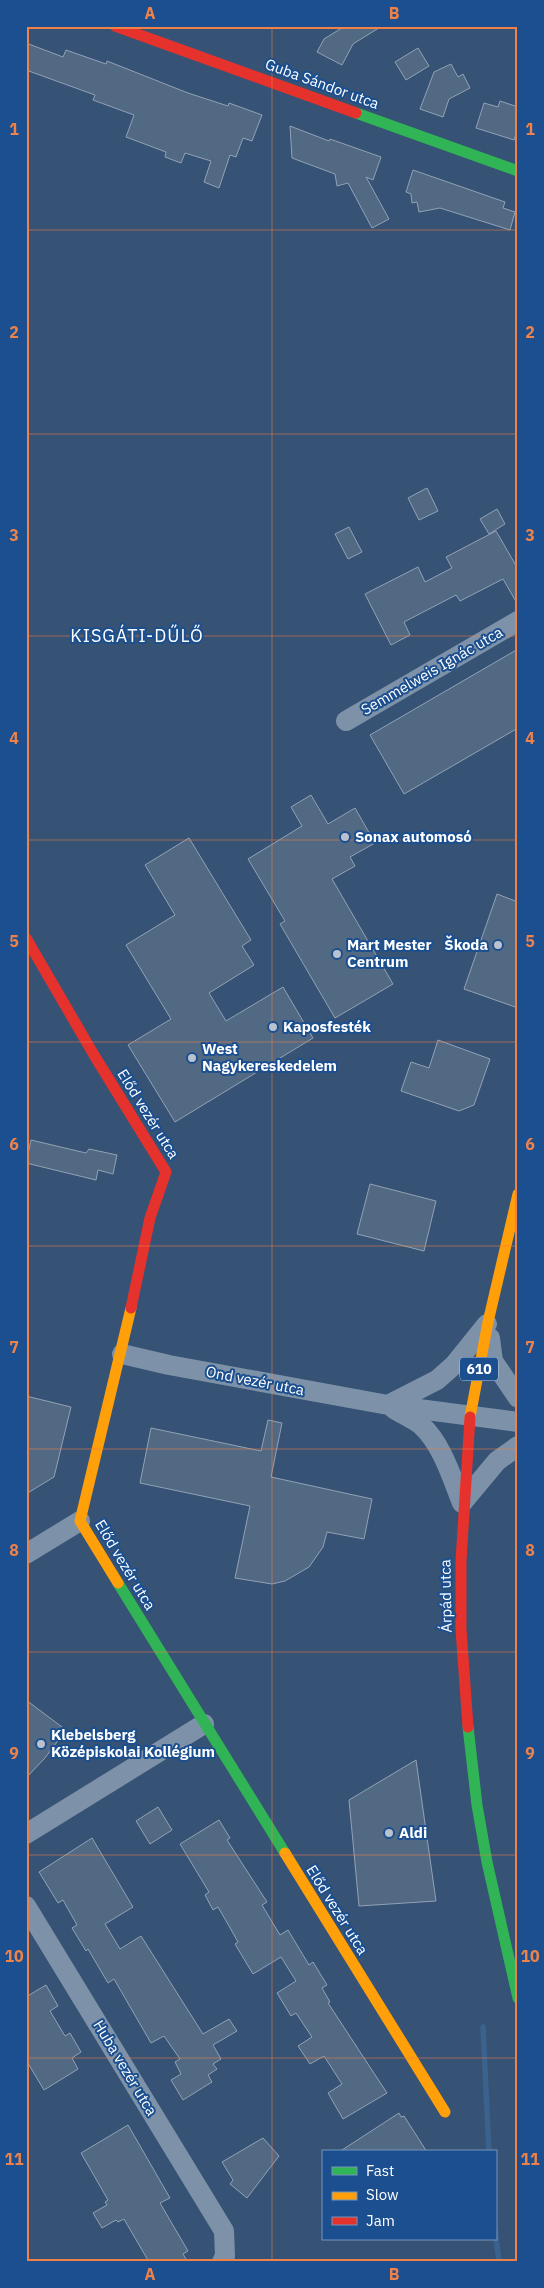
<svg xmlns="http://www.w3.org/2000/svg" width="544" height="2288" viewBox="0 0 544 2288" font-family="'IBM Plex Sans',sans-serif">
<style>
.lines{fill:none;stroke-linecap:round;stroke-linejoin:round}
.stream{stroke:#3b618d;stroke-width:5.5}
.building{fill:#526984;stroke:#92a2b6}
.street{stroke:#7d92a8;stroke-width:20}
.fast{stroke:#30b455;stroke-width:11}
.slow{stroke:#ff9f0a;stroke-width:11}
.jam{stroke:#e5322d;stroke-width:11}
.grid{fill:none;stroke:#ee8249;stroke-width:1;stroke-opacity:0.55}
.poi-dot{fill:#b9c2ce;stroke:#1b4f8f;stroke-width:2}
.labels{text-anchor:middle;stroke-width:4;stroke-linejoin:round;paint-order:stroke}
.shield{fill:#1b4f8f;stroke:#bbcadd;stroke-width:1}
.shield-label{font-size:14px;font-weight:bold;fill:#fff}
.street-label{font-size:15px;fill:#fff;stroke:#1b4f8f}
.poi-label{font-size:15px;font-weight:bold;fill:#fff;stroke:#1b4f8f;text-anchor:start}
.quarter-label{font-size:18px;letter-spacing:1px;fill:#fff;stroke:#1b4f8f}
.neatline{fill:none;stroke:#ee8249;stroke-width:2}
.grid-label{font-size:16px;text-anchor:middle;font-weight:bold;fill:#ee8249}
</style>
<rect width="100%" height="100%" fill="#365274"/>
<g class="lines">
<path class="stream" d="M483,2027l6,125
M495,2229l4,33"/>
</g>
<path class="building" d="M345,26h37l-29,18 -11,21 -25,-13 7,-13z
M26,43l37,14 3,-7 40,14 1,-3 81,32 40,13 1,-3 33,12 -10,26 -9,-3 -7,19 -6,-2 -11,33 -15,-6 7,-21 -26,-8 -4,10 -16,-6 1,-5 -40,-15 8,-22 -41,-15 2,-5 -69,-25z
M418,48l11,18 -23,14 -11,-18z
M451,64l7,13 5,-3 7,14 -21,11 -6,18 -23,-8 14,-37z
M500,101l18,6v21l-4,12 -38,-12 8,-25 14,4z
M290,126l39,15 1,-2 51,18 -8,23 -7,-3 23,42 -17,9 -24,-45 -11,3 -2,-12 -43,-16z
M413,170l92,32 -2,6 12,4 -5,18 -70,-22 -21,4 -2,-10 -5,1 -1,-9 -5,-2z
M427,488l11,23 -19,9 -11,-22z
M497,509l8,15 -16,10 -9,-15z
M349,527l13,25 -14,7 -13,-25z
M496,531l22,38v36l-15,-26 -43,22 -4,-6 -52,27 6,13 -19,10 -26,-51 53,-27 7,15 27,-14 -6,-11z
M518,649v79l-114,66 -34,-59z
M311,795l17,29 27,-16 20,35 -25,14 5,9 -23,13 61,105 -58,34 -55,-94 5,-3 -37,-62 54,-33 -11,-19z
M189,838l62,102 -9,6 12,19 -45,28 17,28 57,-34 30,51 -138,84 -47,-77 43,-26 -45,-74 49,-30 -30,-50z
M497,894l21,8v106l-54,-19z
M438,1040l52,19 -16,46 -15,6 -58,-20 10,-29 18,6z
M31,1140l55,13 3,-4 28,6 -4,19 -15,-4 -2,10 -70,-17z
M370,1184l66,17 -12,50 -67,-17z
M26,1396l45,11 -17,70 -28,17z
M268,1420l14,3 -11,54 101,22 -8,40 -37,-7 -4,15 -14,20 -24,14 -13,3 -37,-6 15,-72 -110,-23 11,-55 110,23z
M26,1700l40,30 -21,28 -19,20z
M416,1760l20,141 -77,5 -10,-106z
M158,1807l14,23 -22,14 -14,-23z
M219,1820l11,18 -3,2 40,62 -5,3 18,30 8,-5 21,35 4,-3 14,23 -5,3 8,14 -2,1 59,90 -44,26 -15,-26 14,-9 -18,-28 -14,8 -12,-18 14,-9 -16,-24 -5,3 -14,-23 19,-12 -15,-24 -28,17 -18,-30 3,-2 -9,-16 -11,-19 -5,3 -8,-15 4,-3 -29,-48z
M92,1838l41,69 -28,17 15,25 21,-13 62,98 26,-15 8,12 -24,14 8,14 -8,5 4,5 -9,6 4,7 -29,18 -12,-20 10,-6 -6,-12 5,-3 -16,-23 -13,7 -37,-64 -6,4 -20,-34 -2,2 -14,-23 5,-3 -14,-25 -5,3 -19,-31z
M46,1985l12,21 -8,5 15,25 5,-3 11,19 -9,6 6,11 -34,21 -18,-30v-63z
M399,2113l2,4 3,-1 23,36h-88z
M128,2125l42,73 -10,5 28,48 -5,3 5,8h-39l-25,-43 -6,3 -2,-2 -14,8 -9,-15 14,-8 -2,-3 3,-2 -27,-47z
M263,2138l16,18 -32,42 -17,-14 3,-4 -11,-18z"/>
<g class="lines">
<path class="street" d="M346,721l172,-100
M490,1338l3,23 25,37
M122,1354l47,11 219,40 130,17
M388,1405l49,-25 17,-15 33,-41
M394,1409c8,5 19,10 27,16 21,19 31,53 41,78l35,-42 21,-15
M26,1554l54,-33
M26,1834l178,-110
M26,1906l198,325 1,25 -3,6"/>
<path class="fast" d="M356,113l162,58
M118,1583l167,270
M468,1727l9,78 10,57 31,136"/>
<path class="slow" d="M470,1417l18,-95 30,-128
M118,1583l-38,-62 51,-213
M285,1853l160,259"/>
<path class="jam" d="M115,26l241,87
M26,938l68,117 72,117 -16,46 -19,90
M468,1727l-7,-98v-68l9,-144"/>
</g>
<path class="grid" d="M272,26v2236M26,230h492M26,434h492M26,636h492M26,840h492M26,1042h492M26,1246h492M26,1449h492M26,1652h492M26,1855h492M26,2058h492"/>
<g class="poi-dot">
<circle cx="345" cy="837" r="5"/>
<circle cx="498" cy="945" r="5"/>
<circle cx="337" cy="954" r="5"/>
<circle cx="273" cy="1027" r="5"/>
<circle cx="192" cy="1058" r="5"/>
<circle cx="41" cy="1744" r="5"/>
<circle cx="389" cy="1833" r="5"/>
</g>
<g class="labels">
<rect class="shield" x="460" y="1357.5" width="38" height="23" rx="4"/>
<g class="shield-label">
<text x="479" y="1374">610</text>
</g>
<g class="street-label">
<text transform="translate(322 84) rotate(20)" y="5">Guba Sándor utca</text>
<text transform="translate(432 671) rotate(-30)" y="5">Semmelweis Ignác utca</text>
<text transform="translate(148 1114) rotate(58)" y="5">Előd vezér utca</text>
<text transform="translate(255 1381) rotate(11)" y="5">Ond vezér utca</text>
<text transform="translate(125 1565) rotate(59)" y="5">Előd vezér utca</text>
<text transform="translate(446 1596) rotate(-91)" y="5">Árpád utca</text>
<text transform="translate(337 1910) rotate(58)" y="5">Előd vezér utca</text>
<text transform="translate(125 2068) rotate(59)" y="5">Huba vezér utca</text>
</g>
<g class="poi-label">
<text x="355" y="842">Sonax automosó</text>
<text x="347" y="950">Mart Mester<tspan x="347" dy="17">Centrum</tspan></text>
<text x="488" y="950" text-anchor="end">Škoda</text>
<text x="283" y="1032">Kaposfesték</text>
<text x="202" y="1054">West<tspan x="202" dy="17">Nagykereskedelem</tspan></text>
<text x="51" y="1740">Klebelsberg<tspan x="51" dy="17">Középiskolai Kollégium</tspan></text>
<text x="399" y="1838">Aldi</text>
</g>
<g class="quarter-label">
<text x="137" y="642">KISGÁTI-DŰLŐ</text>
</g>
</g>
<rect width="544" height="2288" fill="none" stroke="#1b4f8f" stroke-width="55"/>
<rect x="322" y="2150" width="175" height="90" fill="#1b4f8f" stroke="#7695bc"/>
<rect x="332" y="2167" width="25" height="8" fill="#30b455" stroke="#7695bc"/>
<text x="366" y="2176" font-size="15" fill="#ffffff">Fast</text>
<rect x="332" y="2192" width="25" height="8" fill="#ff9f0a" stroke="#7695bc"/>
<text x="366" y="2200" font-size="15" fill="#ffffff">Slow</text>
<rect x="332" y="2217" width="25" height="8" fill="#e5322d" stroke="#7695bc"/>
<text x="366" y="2226" font-size="15" fill="#ffffff">Jam</text>
<rect x="28" y="28" width="488" height="2232" class="neatline"/>
<g class="grid-label">
<text x="150" y="19">A</text>
<text x="394" y="19">B</text>
<text x="14" y="135">1</text>
<text x="530" y="135">1</text>
<text x="14" y="338">2</text>
<text x="530" y="338">2</text>
<text x="14" y="541">3</text>
<text x="530" y="541">3</text>
<text x="14" y="744">4</text>
<text x="530" y="744">4</text>
<text x="14" y="947">5</text>
<text x="530" y="947">5</text>
<text x="14" y="1150">6</text>
<text x="530" y="1150">6</text>
<text x="14" y="1353">7</text>
<text x="530" y="1353">7</text>
<text x="14" y="1556">8</text>
<text x="530" y="1556">8</text>
<text x="14" y="1759">9</text>
<text x="530" y="1759">9</text>
<text x="14" y="1962">10</text>
<text x="530" y="1962">10</text>
<text x="14" y="2165">11</text>
<text x="530" y="2165">11</text>
<text x="150" y="2280">A</text>
<text x="394" y="2280">B</text>
</g>
</svg>
